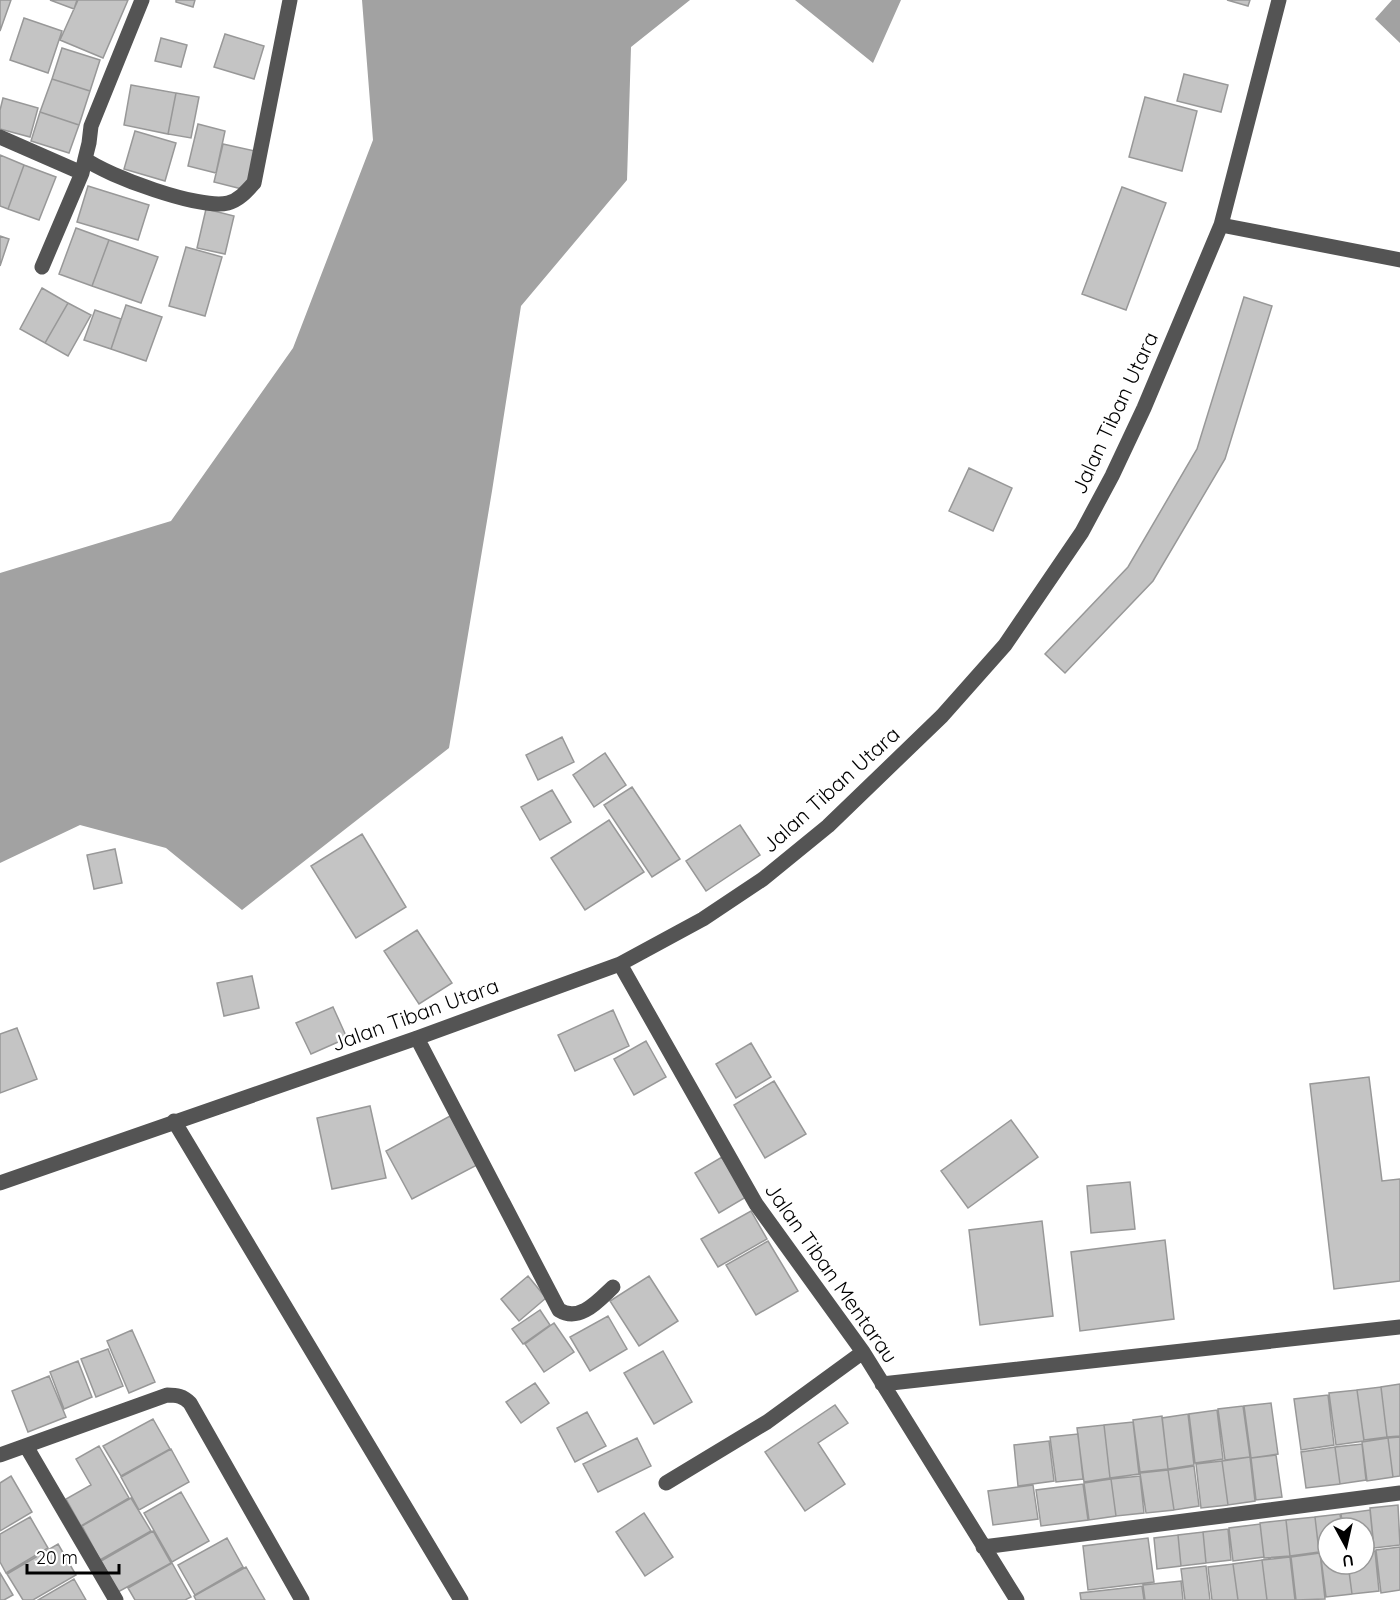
<svg xmlns="http://www.w3.org/2000/svg" width="1400" height="1600" viewBox="0 0 1400 1600" font-family="Quicksand,sans-serif">
<style>
.water{fill:#a2a2a2}
.building{fill:#c4c4c4;stroke:#989898;stroke-width:1.5}
.lines{fill:none;stroke-linecap:round;stroke-linejoin:round}
.minor{stroke:#545454;stroke-width:15}
.labels{text-anchor:middle;stroke-width:5;stroke-linejoin:round;paint-order:stroke}
.street-label{font-size:21px;fill:#000;stroke:#fff}
</style>
<rect width="100%" height="100%" fill="#fff"/>
<path class="water" d="M362,0h328l-59,47 -4,133 -106,126 -29,185 -43,257 -207,162 -76,-62 -86,-23 -80,38v-290l171,-52 122,-173 80,-208z
M795,0h106l-28,63z
M1392,0h8v43l-25,-24z"/>
<path class="building" d="M0,0h11l-11,31z
M50,0h27l-3,9z
M78,0h50l-25,58 -43,-18z
M176,0h19l-2,7 -17,-5z
M1227,0h23l-2,6z
M24,18l38,13 -14,42 -38,-13z
M225,34l39,12 -10,33 -40,-12z
M161,38l26,7 -6,22 -26,-6z
M62,48l38,12 -10,31 -38,-12z
M1184,74l44,11 -7,27 -44,-11z
M52,79l38,12 -11,34 -39,-13z
M131,85l45,8 -8,41 -44,-9z
M176,93l23,4 -8,41 -23,-4z
M1145,97l52,14 -15,60 -53,-14z
M3,98l35,10 -8,29 -30,-8v-19z
M40,112l39,13 -10,28 -38,-12z
M198,124l27,7 -9,42 -28,-7z
M135,131l41,12 -11,38 -41,-12z
M223,144l32,7 -9,39 -32,-8z
M0,155l24,10 -16,44 -8,-3z
M24,165l32,12 -17,43 -31,-11z
M88,186l61,19 -11,35 -61,-18z
M1122,187l44,16 -40,107 -44,-16z
M206,209l28,7 -9,38 -28,-6z
M76,228l33,12 -17,46 -33,-12z
M0,236l9,3 -9,27z
M109,240l49,17 -17,46 -49,-17z
M186,247l36,10 -17,59 -36,-10z
M42,288l26,15 -23,40 -25,-14z
M1244,297l28,9 -47,153 -72,122 -88,92 -20,-19 83,-87 69,-118z
M68,303l23,12 -23,41 -23,-13z
M126,305l36,12 -16,44 -35,-12z
M95,310l26,9 -10,30 -27,-9z
M969,468l43,20 -19,43 -44,-20z
M562,737l12,25 -36,18 -12,-25z
M605,753l21,32 -32,22 -21,-32z
M632,787l48,72 -28,18 -48,-72z
M552,790l19,32 -31,18 -19,-33z
M609,820l35,52 -59,38 -34,-52z
M740,825l20,30 -54,36 -20,-30z
M362,834l44,73 -50,31 -45,-72z
M115,849l7,34 -28,6 -7,-34z
M417,930l35,53 -33,21 -35,-53z
M252,976l7,32 -35,8 -7,-33z
M333,1007l14,31 -36,16 -15,-31z
M613,1010l16,36 -54,25 -17,-36z
M17,1028l20,51 -37,14v-59z
M646,1041l20,36 -32,18 -20,-36z
M751,1043l20,34 -35,21 -20,-34z
M1369,1077l13,104 18,-2v102l-66,8 -24,-205z
M774,1081l32,53 -41,24 -31,-53z
M370,1106l16,72 -54,11 -15,-71z
M450,1116l27,49 -65,34 -26,-48z
M1011,1120l27,37 -70,51 -27,-37z
M722,1157l24,40 -27,16 -24,-40z
M1130,1182l5,47 -44,4 -4,-47z
M751,1211l16,28 -49,28 -17,-28z
M1042,1221l11,95 -73,9 -11,-95z
M1165,1240l9,79 -94,12 -9,-79z
M768,1241l30,50 -42,24 -30,-50z
M528,1276l18,22 -27,23 -18,-22z
M649,1276l29,45 -39,25 -29,-45z
M540,1310l10,15 -27,19 -11,-15z
M608,1316l19,33 -37,22 -20,-34z
M554,1323l20,29 -30,20 -19,-28z
M132,1330l23,52 -26,11 -22,-52z
M108,1349l15,37 -27,11 -15,-38z
M663,1351l29,51 -38,22 -30,-51z
M78,1361l14,36 -28,12 -14,-37z
M49,1376l17,41 -38,15 -16,-41z
M535,1383l14,20 -28,20 -15,-21z
M1400,1384v52l-13,1 -6,-50z
M1381,1387l6,50 -23,3 -7,-50z
M1357,1390l7,51 -28,4 -7,-52z
M1328,1395l6,50 -33,5 -7,-51z
M1271,1403l7,51 -27,4 -7,-52z
M835,1405l13,18 -30,20 27,41 -40,27 -40,-59z
M1243,1406l7,51 -25,3 -7,-51z
M1217,1410l6,49 -28,4 -6,-49z
M587,1412l19,34 -31,16 -18,-34z
M1188,1414l6,51 -26,4 -6,-51z
M1162,1416l6,53 -28,3 -7,-52z
M153,1419l17,30 -49,27 -18,-30z
M1133,1422l6,52 -29,4 -6,-53z
M1104,1425l6,53 -26,4 -7,-54z
M1078,1434l5,45 -27,3 -6,-45z
M1400,1437v39l-7,1 -5,-39z
M637,1438l14,28 -53,26 -15,-28z
M1388,1438l5,39 -26,4 -5,-39z
M1049,1441l5,40 -36,5 -4,-41z
M1362,1444l4,36 -26,4 -5,-37z
M99,1446l30,52 -48,28 -15,-27 25,-14 -15,-26z
M1335,1447l5,37 -34,4 -5,-36z
M171,1449l18,33 -50,28 -18,-33z
M1276,1455l6,42 -26,3 -5,-42z
M1250,1457l5,44 -27,4 -6,-44z
M1222,1461l6,44 -27,3 -5,-44z
M1194,1466l5,40 -25,4 -6,-40z
M1168,1470l6,40 -28,3 -6,-40z
M11,1476l21,36 -32,19v-48z
M1140,1476l4,37 -28,3 -5,-37z
M1111,1479l5,37 -27,4 -5,-37z
M1083,1484l5,36 -47,6 -5,-36z
M1033,1485l5,34 -45,6 -5,-34z
M181,1492l28,49 -37,21 -28,-49z
M131,1498l20,33 -51,29 -18,-34z
M1398,1505l2,40 -26,3 -4,-40z
M1370,1510l4,39 -10,1v-22h-21l-2,-14z
M644,1513l29,44 -28,19 -29,-44z
M1340,1514l2,14h-14v23l-9,1 -4,-35z
M30,1517l18,31 -42,25 -6,-11v-28z
M1315,1517l4,35 -29,4 -4,-36z
M1286,1520l4,36 -26,2 -4,-35z
M1260,1524l4,33 -31,4 -4,-33z
M1228,1529l3,31 -25,3 -3,-31z
M153,1531l18,32 -53,29 -17,-31z
M1203,1532l3,31 -25,3 -3,-31z
M1178,1535l3,31 -24,3 -3,-31z
M227,1538l16,29 -48,28 -17,-30z
M1148,1538l6,44 -66,8 -5,-44z
M58,1544l18,31 -43,25h-10l-16,-26z
M1400,1547v43l-19,3 -5,-43z
M1375,1551l4,40 -27,3 -4,-30h16v-11z
M1320,1553l5,46 -29,1 -5,-43z
M1290,1557l5,43h-28l-5,-40z
M1328,1557v7h20l4,30 -26,3 -5,-39z
M1262,1560l5,40h-29l-5,-36z
M172,1563l19,34 -6,3h-50l-7,-12z
M1233,1564l5,36h-26l-4,-33z
M1206,1566l4,34h-25l-4,-31z
M246,1567l19,33h-69l-2,-4z
M0,1573l13,22 -9,5h-4z
M74,1579l12,21h-48z
M1181,1581l2,19h-38l-2,-15z
M1142,1586l2,14h-63l-1,-7z"/>
<g class="lines">
<path class="minor" d="M142,0l-51,126 -2,17 -4,16c23,17 115,51 143,44 11,-3 18,-11 26,-20l36,-183
M0,137l82,36
M1221,225l179,35
M42,267l40,-94 3,-14
M620,964l136,240 107,148 154,248
M417,1038l142,272c21,13 40,-10 54,-23
M174,1121l287,479
M0,1183l417,-145 203,-74 83,-45 60,-40 65,-53 114,-110 63,-71 77,-113 30,-56 32,-68 77,-183 58,-225
M882,1384l518,-57
M26,1446l90,154
M0,1455l167,-60c10,0 16,1 23,8l112,197
M666,1483l101,-61 96,-70
M983,1547l417,-54"/>
</g>
<g class="labels">
<g class="street-label">
<text transform="translate(1115 413) rotate(-65)" y="7">Jalan Tiban Utara</text>
<text transform="translate(831 790) rotate(-42)" y="7">Jalan Tiban Utara</text>
<text transform="translate(415 1015) rotate(-20)" y="7">Jalan Tiban Utara</text>
<text transform="translate(831 1273) rotate(55)" y="7">Jalan Tiban Mentarau</text>
</g>
</g>
<g transform="translate(1346 1546) rotate(172)"><circle r="28" fill="#ffffff" stroke="#999999" stroke-width="1.5"/>
<path d="M0-4.5L10 22L0 15L-10 22Z" fill="#000000"/>
<text y="-9" font-size="16" font-weight="bold" text-anchor="middle" fill="#000000">U</text>
</g>
<path d="M27 1564v9h92v-9" fill="none" stroke="#000000" stroke-width="3"/>
<text x="36" y="1564" font-size="18" fill="#000000" stroke="#ffffff" stroke-width="4.5" paint-order="stroke">20 m</text>
</svg>
